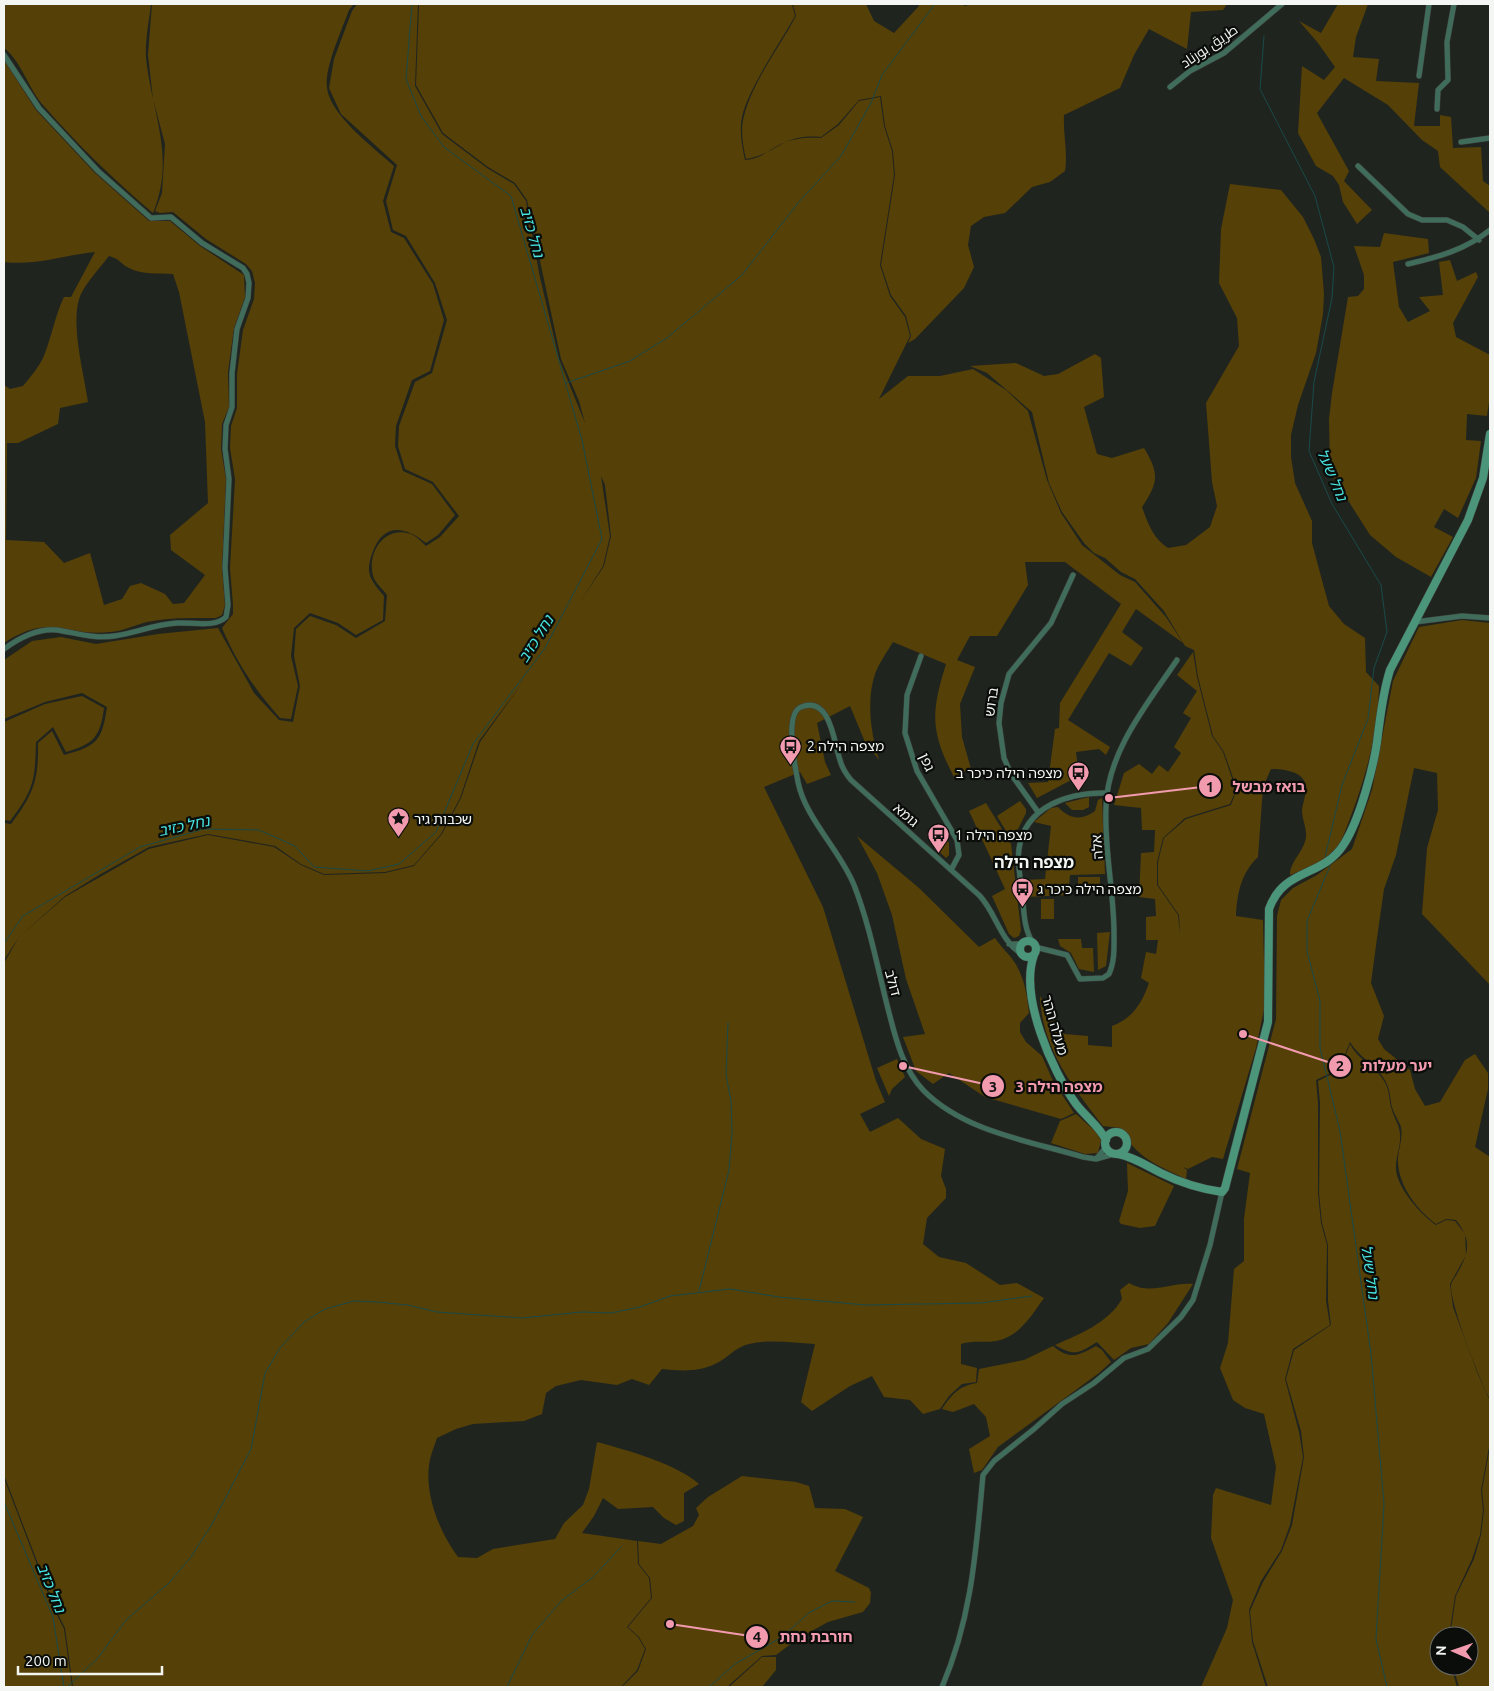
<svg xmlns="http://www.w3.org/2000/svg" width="1494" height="1691" viewBox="0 0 1494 1691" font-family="Ubuntu,Cairo,'Noto Sans Hebrew',sans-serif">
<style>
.green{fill:#554007;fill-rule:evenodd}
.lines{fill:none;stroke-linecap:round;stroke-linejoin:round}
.stream{stroke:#194a49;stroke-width:1}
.street-casing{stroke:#3e413d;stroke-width:6}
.secondary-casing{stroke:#3e413d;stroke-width:9}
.street{stroke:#406d5b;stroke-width:5}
.secondary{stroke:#4b967a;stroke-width:8}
.labels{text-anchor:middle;stroke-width:4.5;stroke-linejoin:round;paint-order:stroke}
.street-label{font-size:14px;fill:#f3f6f2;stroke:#0b0d0a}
.poi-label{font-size:14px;fill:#f3f6f2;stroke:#0b0d0a;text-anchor:start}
.water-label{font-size:15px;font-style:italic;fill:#49e5e2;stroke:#0b0d0a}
.quarter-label{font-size:16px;font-weight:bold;fill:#f3f6f2;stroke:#0b0d0a}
.leader{fill:none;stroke:#f29aae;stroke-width:2}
.callout-dot{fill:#f29aae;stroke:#0b0d0a;stroke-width:2}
.mark-label{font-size:15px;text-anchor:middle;font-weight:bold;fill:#111}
.callout-label{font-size:15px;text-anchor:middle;font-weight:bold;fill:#f29aae;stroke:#0b0d0a;stroke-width:4.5;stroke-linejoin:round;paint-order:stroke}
</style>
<rect width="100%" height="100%" fill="#20241f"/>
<path class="green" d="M4,4h147c-2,17 -6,36 -5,54 6,56 30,99 7,155 -39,-33 -77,-70 -110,-108 -15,-17 -21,-43 -39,-57z
M152,4h202l-5,6c-7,20 -25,58 -22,78 3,27 47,60 67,78l-11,35 8,31 13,6 29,46 11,36 -14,51 -18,9 -16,46 -1,20 8,25 29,13 23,31 -17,20 -12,8c-22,-18 -44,-20 -54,11 -3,8 -5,18 0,26 3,6 8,11 12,16l-1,24 -27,15 -18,-12 -28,-10 -16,15 -3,28 7,30 -7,33 -11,-1c-25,-28 -43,-55 -58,-90l11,-14v-9l-3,-37 5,-89 -5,-31 1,-22 6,-18v-34l6,-44 11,-31 1,-16 -3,-12 -6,-7 -40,-25 -33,-27 -13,1 -5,-2 7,-18 3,-49 -12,-45 -5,-44z
M357,4h61l-3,82 27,48 45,34 27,16 12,17 13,72 20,86 26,64 -6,-22 -18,-42 -34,-159 -12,-17 -27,-16 -45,-34 -27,-48 3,-81h373l3,12c-15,27 -47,73 -53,101 -3,14 0,29 3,43 16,-1 23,-10 36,-16 14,-6 25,-7 40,-6l18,-13 20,-24 21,-4 4,29 8,25 2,24 -14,90 10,31 15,21 5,19 -31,63 29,-23h32l33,-7 33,21 22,21 19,69 14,33 21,32 38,30 15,7 31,35 17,26 -47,-34 -14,23 21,16 -12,18 -22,-13 -41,67 42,27 -4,8 -7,-6 -23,3 3,24 -42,22 -9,-15 20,-1 7,-53 4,-1 1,-25 61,-99 -56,-42h-40l3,23 -31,51h-27l-13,24 18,7 -15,37 2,33 9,32 -17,8c-24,-46 -23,-65 -8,-113l-53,-22c-6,10 -14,21 -18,32 -9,27 -4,60 4,86l-14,-18 -15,-36 -33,17 8,39 6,13 -24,9 -7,-12 -36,15 59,120 53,174 9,21 -25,12 10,18 28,-14 23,21 24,10 -4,27 5,13v9l-19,20 -4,26 16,13 27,6 34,22 17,-2 27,15c-13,18 -25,39 -48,43 -12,2 -23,-1 -35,3v20l16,4 -1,14 -14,2 -13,12 -9,13 -17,5 -13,-14 -26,-3 -12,-21 -22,10 -38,25 -11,-9 14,-58c-22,-1 -44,-5 -66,0 -14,3 -22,15 -34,20 -17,8 -34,7 -53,5l-13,16 -17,-6 -15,6 -36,-5 -25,6 -10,7 -4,21 -18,7 -51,3 -17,5 -19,9c-3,9 -7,18 -8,27 -4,31 11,68 29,92l19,1 16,-9 62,-10 9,-16 19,-18 6,-16 8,-47c30,8 80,22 102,42l-15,9v28l-8,4 -12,-7 -11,-11 -35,2 -15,-11 -9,18 -12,17 55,8 1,23 11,14 2,20 -24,29 11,10 7,12 -8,21 -16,17h-548l-8,-59 -10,-20 -51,-133v-512l15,-26 46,-40 84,-48 59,-14 66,12 27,18 23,10 61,-2 29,-7 28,-32 19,-36 19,-56 45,-63 -46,62 -19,57 -19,36 -27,31 -29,7 -61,2 -23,-10 -26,-18 -67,-12 -59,13 -50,28 -34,21 -46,41 -15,23v-137l7,1c22,-29 28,-44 27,-81l14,-12 12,24c33,-9 38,-14 43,-48l-25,-14 -37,9 -41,17v-59l28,-19 29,-4 35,7 62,-10 60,-6 36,65 25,27 14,2 7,-36 -6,-30 2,-27 14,-13 26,9 20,13 29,-17 2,-26c-4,-6 -12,-12 -14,-19 -6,-23 11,-51 38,-42 5,2 11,8 15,12l14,-9 19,-21 -26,-34 -28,-13 -7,-23 1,-20 16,-44 17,-9 15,-53 -12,-37 -29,-47 -13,-6 -7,-29 11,-36 -56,-51 -12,-26 5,-29 18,-48zM601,476l4,9 6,51 -7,30 -24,36 23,-36 7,-30z
M793,4h73l8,17 20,12 25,-27 -1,-2h42l6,2 3,-2h258l-4,6 -32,2 -4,37 -38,-20 -15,26 -14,33 -56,27c-1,20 4,38 1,56l-15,11 -18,5 -27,26 -21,4 -13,9 -3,19 6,22 -10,21 -49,51 -7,4 3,-7 -5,-20 -15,-21 -10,-30 14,-90 -2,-24 -8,-25 -4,-30 -22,4 -21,24 -17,13c-38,-4 -44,17 -75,22 -3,-13 -6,-29 -2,-43 9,-35 35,-68 52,-100z
M1338,4h30l-12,33 -3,20 26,2 -3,22 43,2 -5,43h26v-11l11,2 2,31 28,-1 2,34 7,5v27l-50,-46 -2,-16 -16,-11 -34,-35 -44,-27 -27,35 32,58 -5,10 28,29 -15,14 -14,-22 -4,-17 -6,-9 -17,-10 -18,-33 4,-67 22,14 11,-13 -17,-24 -19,-22 22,12z
M4,60l32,50 59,63 54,48h21l30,25 44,29 1,22 -11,31 -6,44 1,35 -7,17 -1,25 5,30 -4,89 3,37 -3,10 -6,3c-22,0 -46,-1 -69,4 -12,3 -24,9 -37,10 -45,5 -60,-20 -106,11v-258l6,4 13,-3c8,-10 18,-21 22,-33 7,-18 10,-37 19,-56h7l24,-45c-30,3 -60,14 -91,10zM109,256c13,4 10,7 20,12 13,7 30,5 44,6l6,18 26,130 3,81 -38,32 1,15 34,25 -21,28 -11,1 -8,-10 -24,-11 -11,3 -8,13 -18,6 -14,-52 -26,10 -20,-21 -38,-2 1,-97h11l40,-19 2,-16 28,-6c-4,-29 -19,-82 -7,-108 7,-14 19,-26 28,-38z
M1230,184l51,6 22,27 11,22 7,18 3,37 -1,20 -7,39 -18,52 -7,30v22l4,26 17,38v22l17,63 15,18 21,14 1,34 13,14c-1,47 -13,91 -30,135 -4,10 -8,23 -15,31 -10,12 -30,18 -44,23 0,-14 14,-23 16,-38 1,-8 -4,-18 -4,-27 1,-7 4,-15 4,-23 -1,-16 -23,-18 -35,-18l-8,18 -5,70c-17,16 -21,37 -22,59l27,4 2,85 -9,43 -33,111 -11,-2 -24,12 -5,-2 4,3 -1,9c-31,-15 -48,-20 -66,-51l-17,-2c-31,-40 -61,-78 -63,-130l17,29 7,9 24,2v9l24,2v-21c21,-8 30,-23 37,-43l-8,-5 5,-26 10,2 2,-14h-12v-23l10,-1 -1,-17 -16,-2 2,-44 13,-1 1,-22h-13l-1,-22 -27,-3 10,-32 15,-9 13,10 7,-9 9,7 13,-19 -7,-6 17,-29 -8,-5 14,-22 -20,-16 16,-23 4,25 15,59 11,16 13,38 -6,14 -45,14 -22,20 -6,24v23l21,30 2,20 -1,-20 -21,-30v-23l6,-24 22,-19 45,-14 6,-16 -13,-37 -11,-16 -15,-59 -4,-27 -9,-4 -21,-35 -29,-32 -14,-7 -16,-14 -11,-5 -10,-10 -22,-31 -13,-29 -17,-71 -45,-39 -17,-7 46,-3 28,13 14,-2 37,-20 6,4 3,39 -20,10 13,47 15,4 32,-10c15,25 15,34 -2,59 6,17 11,31 26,41l18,-3 24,-18 7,-21 -5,-24 -6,-79 33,-57 -2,-28 -18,-35 2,-54z
M1384,233l44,6 1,14 -36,9 6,45 9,15 22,-11 -11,-14 24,-2 -4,-33 11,-2 7,21 19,-9 2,5 -25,46 3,14 34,18v40l-3,21 -20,-2 -1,26 15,1 -5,37 -18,40 -14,-9 -10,18 19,10 -22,40 -35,-20 -26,-22 -40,-63 -1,-53 3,-26 16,-96 10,-1 6,-7v-14l-10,-29 26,1z
M1462,620l28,3v362l-68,-71 5,-66 11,-38 -1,-37 -23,-5 -18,87 -12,34 -7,49 -6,45 13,33 -6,23 6,10 26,21 5,19 10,17 15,-4 25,-42 10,-6 13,19v16l-13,58 15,10v242c-10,-18 -40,-95 -39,-114 1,-4 5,-9 7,-13 12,-21 13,-33 -2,-52l-10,-1 -10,5c-20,-15 -39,-40 -38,-66 1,-11 5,-20 3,-31 -2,-6 -6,-11 -8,-17 -3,-7 -2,-15 -5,-23 -6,-19 -28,-28 -38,-45l-11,27 -23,11 2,23v90l3,30 6,22 -1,56 4,24 -37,24 -8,30 14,53 4,25 -13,68 -9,25 -20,31 -12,29 3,32 14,45h-65l26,-59 6,-28 -22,-62 2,-43 3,-7 55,17 5,-38 -12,-53 -19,-6 -12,-8 -13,-32 8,-25 6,-74 10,-8v-42l6,-46 -13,-4 39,-150 1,-103 4,-16 12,-12 24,-13 35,-26 20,-59 21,-109 26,-54z
M82,696l22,12c-4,29 -10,36 -38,44l-13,-25 -17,15c-1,38 -2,48 -26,79l-6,-1v-98l41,-18z
M1089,797v10l-6,3h-11l-7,-7z
M1102,798l3,76 -35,1 -2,20 -42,2 -2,-17 21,-1 6,-53 -17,-4 17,-14 7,-1c11,12 24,14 37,4l3,-11z
M1020,801l6,8v4l-14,28 -15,-25z
M986,803l25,41 10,86 -2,6 -5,2 -5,-4 -17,-38 13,-7 -36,-78z
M943,833l6,10v12l-3,3 -13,-12z
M857,836l62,52 60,59 16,-9c5,8 16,18 20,25 10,16 12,32 14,50l-9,10v9l6,10 16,14 11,25 21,32 -13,6 -76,-22 -36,-24 -16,11 -17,-13 -13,-34 22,-3 -19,-55 -14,-64 -15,-42z
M1078,877h22v13l-22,1z
M1041,899h13v20h-13z
M1110,932l-4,34 -8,4 -1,-37z
M1058,939h23l1,9h11l1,24 -15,-3 -8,-16 -11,-7z
M1350,1044c9,18 30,24 37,43 3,8 2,16 5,23 2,9 8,15 8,25 1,12 -5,23 -4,35 2,19 25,45 40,55l10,-5 9,1 10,13 1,21 -16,29 3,23 24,65 13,29v41l-9,48 2,20 -3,25 -8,24 -17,37 -6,40h-10v30h12l6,21h-189l-15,-46 -3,-30 13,-29 19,-31 10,-26 12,-68 -3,-26 -15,-52 8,-29 37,-25 -3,-24v-56l-6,-22 -3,-30 1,-90 -2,-22 22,-11z
M897,1059l8,18 -13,12 -3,7 -12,-28z
M1076,1114l19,17 6,9 -3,13 -13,1 -34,-11 9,-22z
M1127,1163l47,23 -19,40 -15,2 -19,-4 -2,-3 9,-30z
M1129,1283c23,13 40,-1 64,1l-25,39 -19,21 -18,4 -17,12 -17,-18c-18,11 -22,15 -42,3 25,-11 53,-22 67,-46l-2,-9z
M1053,1346c17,14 25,10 43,0l6,4 9,12 -12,11 -101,74 -16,23 -8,3 -5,-24 21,-13 -4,-19 -12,-13 -21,8 -11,-3c10,-15 17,-23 35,-26l2,-14 45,-9z
M1490,1447v240h-31l-6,-21h16v-30h-19l6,-40 18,-37 7,-24 3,-25 -2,-20z
M742,1476l54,6 13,4 6,22 30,1 18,8 -28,54 34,17 2,5 -1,10 -7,9 -35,10 -29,16 -23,17 -14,1 -35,31h-105l16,-16 8,-22 -7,-12 -11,-10 24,-29 -2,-20 -11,-14 -1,-23 23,3 32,-18 6,-11 -3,-7 12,-11z
M4,1478l50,131 10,20 8,58h-68z
M762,1657h14v13l-14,17h-33z"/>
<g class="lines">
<path class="stream" d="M1264,36l-4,53 55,107 19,71 -2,31 -18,84 -5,69 23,53 49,81 6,47 -13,36 -6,51 -26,66 -17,72
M566,383l64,-22 38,-24 74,-62 56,-72 43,-47 30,-53 11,-28 53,-71
M1330,866l-23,55v30l13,50v47l20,83 31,223 13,150 -8,135 11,48
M4,943l19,-27 117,-69 64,-18 55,1 36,16 19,21 54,4 31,-7 37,-32 37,-88 72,-96 57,-109 -20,-99 -71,-244 -67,-49 -23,-31 -15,-37 6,-75
M699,1291l30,-121 3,-38 -1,-31 -5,-26 2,-52
M4,1502l49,115 11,70
M67,1687l30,-28 29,-39 43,-37 22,-26 21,-33 39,-75 14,-76 15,-25 24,-26 21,-13 29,-8 23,1 31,3 29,7 85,6 60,-6 29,1 29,-6 30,-11 60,-7 49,8 86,8 115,-2 52,-7
M507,1687l25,-52 29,-34 32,-24 28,-30
M709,1687l26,-23 47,-27 28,-25 22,-11 23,1"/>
<defs>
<path id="street" d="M4,55l35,53 59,63 53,47 20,-1 31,26 41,25 4,6 2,9 -1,15 -11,31 -5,44v34l-6,18 -1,24 4,30 -4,89 3,37 -2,12c-11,11 -34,5 -49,6 -22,1 -41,10 -63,13 -21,3 -37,-3 -57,-6 -19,-2 -38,8 -53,19
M1419,76l10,-72
M1170,87l20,-16 34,-18 58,-49
M1437,109l1,-19 10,-10 -1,-38 7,-38
M1461,142l29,-4
M1358,166l50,48 14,6h25l16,7 16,13
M1408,264c30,-7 57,-14 82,-34
M1415,622l47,-6 28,2
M921,656l-14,39 -2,38 12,38 40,69 2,15 -8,15
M1038,812l-27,-38 -7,-16 -5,-35 2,-20 8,-29 42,-51 22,-48
M1033,943c-10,-15 -9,-35 -11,-52 -2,-14 -5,-29 -3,-42 6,-43 50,-57 88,-56
M1009,944h13
M1035,945l4,3 28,7 13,24 23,-1 6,-4c6,-13 5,-28 5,-41 0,-42 -10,-84 -8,-126 1,-55 42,-104 71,-147
M1023,955c-23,-14 -26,-40 -43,-59l-129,-116c-5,-6 -9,-12 -11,-20 -6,-16 -9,-65 -39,-53 -17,7 -6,59 -3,75 7,36 42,68 56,103 15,38 23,80 33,120 8,30 14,62 37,86 41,41 106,50 159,66l13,2 18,-5
M1097,1158l9,-11
M942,1687c30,-70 34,-137 41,-212l11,-14 40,-32 28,-25 32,-21 30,-25 24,-9 33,-32 12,-17 17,-55 12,-53"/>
<path id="secondary" d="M1020 949a8 8 0 1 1 16 0a8 8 0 1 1-16 0Z
M1034,955c-15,41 18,116 42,149 9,12 23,22 30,36
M1105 1143a11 11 0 1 1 22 0a11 11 0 1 1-22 0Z
M1118,1154c16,3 29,12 43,19 20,10 40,16 61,19l3,-4 43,-166 1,-113c15,-42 54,-31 75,-65 16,-25 31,-81 34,-110 3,-22 5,-42 12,-64l78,-150 15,-42 7,-44"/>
</defs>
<use href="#street" class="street-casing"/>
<use href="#secondary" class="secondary-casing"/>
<use href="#street" class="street"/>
<use href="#secondary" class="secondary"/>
</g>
<defs>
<symbol id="bus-pin" viewBox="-11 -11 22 30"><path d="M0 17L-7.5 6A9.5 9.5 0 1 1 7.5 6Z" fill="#f29aae" stroke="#0b0d0a"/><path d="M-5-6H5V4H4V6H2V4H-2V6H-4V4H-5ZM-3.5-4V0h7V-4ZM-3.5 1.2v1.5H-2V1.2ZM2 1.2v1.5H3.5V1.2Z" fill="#111"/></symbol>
<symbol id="sight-pin" viewBox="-11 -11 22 30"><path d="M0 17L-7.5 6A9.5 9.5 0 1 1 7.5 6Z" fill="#f29aae" stroke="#0b0d0a"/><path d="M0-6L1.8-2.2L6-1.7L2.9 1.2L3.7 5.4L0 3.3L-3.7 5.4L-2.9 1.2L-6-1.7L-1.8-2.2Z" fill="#111"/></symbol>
</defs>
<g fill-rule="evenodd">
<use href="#bus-pin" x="778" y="734" width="25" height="34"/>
<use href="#bus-pin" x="1066" y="760" width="25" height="34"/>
<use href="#sight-pin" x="386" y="806" width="25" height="34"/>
<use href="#bus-pin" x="926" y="822" width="25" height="34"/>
<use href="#bus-pin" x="1010" y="876" width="25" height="34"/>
</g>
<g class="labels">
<g class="street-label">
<text transform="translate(1209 46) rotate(-34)" y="5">طريق بورناد</text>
<text transform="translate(991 702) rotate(-82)" y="5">ברוש</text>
<text transform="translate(927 762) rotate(66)" y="5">גפן</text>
<text transform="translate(906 815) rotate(41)" y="5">גומא</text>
<text transform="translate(1097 847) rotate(-95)" y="5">אלה</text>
<text transform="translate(893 983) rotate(75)" y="5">דולב</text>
<text transform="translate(1055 1025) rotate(74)" y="5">מעלה ההר</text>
</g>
<g class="poi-label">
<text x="807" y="751">מצפה הילה 2</text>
<text x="1062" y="778" text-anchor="end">מצפה הילה כיכר ב</text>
<text x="414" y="824">שכבות גיר</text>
<text x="955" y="840">מצפה הילה 1</text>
<text x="1038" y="894">מצפה הילה כיכר ג</text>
</g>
<g class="water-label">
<text transform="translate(532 232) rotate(74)" y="5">נחל כזיב</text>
<text transform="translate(1332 475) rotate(67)" y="5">נחל שעל</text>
<text transform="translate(536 639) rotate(-58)" y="5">נחל כזיב</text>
<text transform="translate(184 826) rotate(-12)" y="5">נחל כזיב</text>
<text transform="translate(1370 1272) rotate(82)" y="5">נחל שעל</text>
<text transform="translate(51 1588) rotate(68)" y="5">נחל כזיב</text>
</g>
<g class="quarter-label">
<text x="1034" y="868">מצפה הילה</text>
</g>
</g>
<path class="leader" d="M1109 798L1210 786M1243 1034L1340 1066M903 1066L993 1086M670 1624L757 1637"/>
<g class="callout-dot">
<circle cx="1109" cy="798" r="5"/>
<circle cx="1243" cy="1034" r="5"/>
<circle cx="903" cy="1066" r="5"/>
<circle cx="670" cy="1624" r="5"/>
<circle cx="1210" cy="786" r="12"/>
<circle cx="1340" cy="1066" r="12"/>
<circle cx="993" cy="1086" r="12"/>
<circle cx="757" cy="1637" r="12"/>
</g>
<g class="mark-label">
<text x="1210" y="792">1</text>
<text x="1340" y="1071">2</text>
<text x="993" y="1092">3</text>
<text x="757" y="1642">4</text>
</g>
<g class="callout-label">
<text x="1269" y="792">בואז מבשל</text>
<text x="1397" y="1071">יער מעלות</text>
<text x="1059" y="1092">מצפה הילה 3</text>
<text x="816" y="1642">חורבת נחת</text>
</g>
<rect width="1494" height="1691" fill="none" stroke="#f3f6f2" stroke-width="10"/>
<g transform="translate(1454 1651) rotate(272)"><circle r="24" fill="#0b0d0a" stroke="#686a67"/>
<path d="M0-4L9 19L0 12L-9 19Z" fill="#f29aae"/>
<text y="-8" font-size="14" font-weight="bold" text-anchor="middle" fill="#f3f6f2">N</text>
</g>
<path d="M18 1666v8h144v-8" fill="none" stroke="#f3f6f2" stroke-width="2.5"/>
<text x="25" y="1666" font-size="15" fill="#f3f6f2" stroke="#0b0d0a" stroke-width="4" paint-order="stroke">200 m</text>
</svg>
